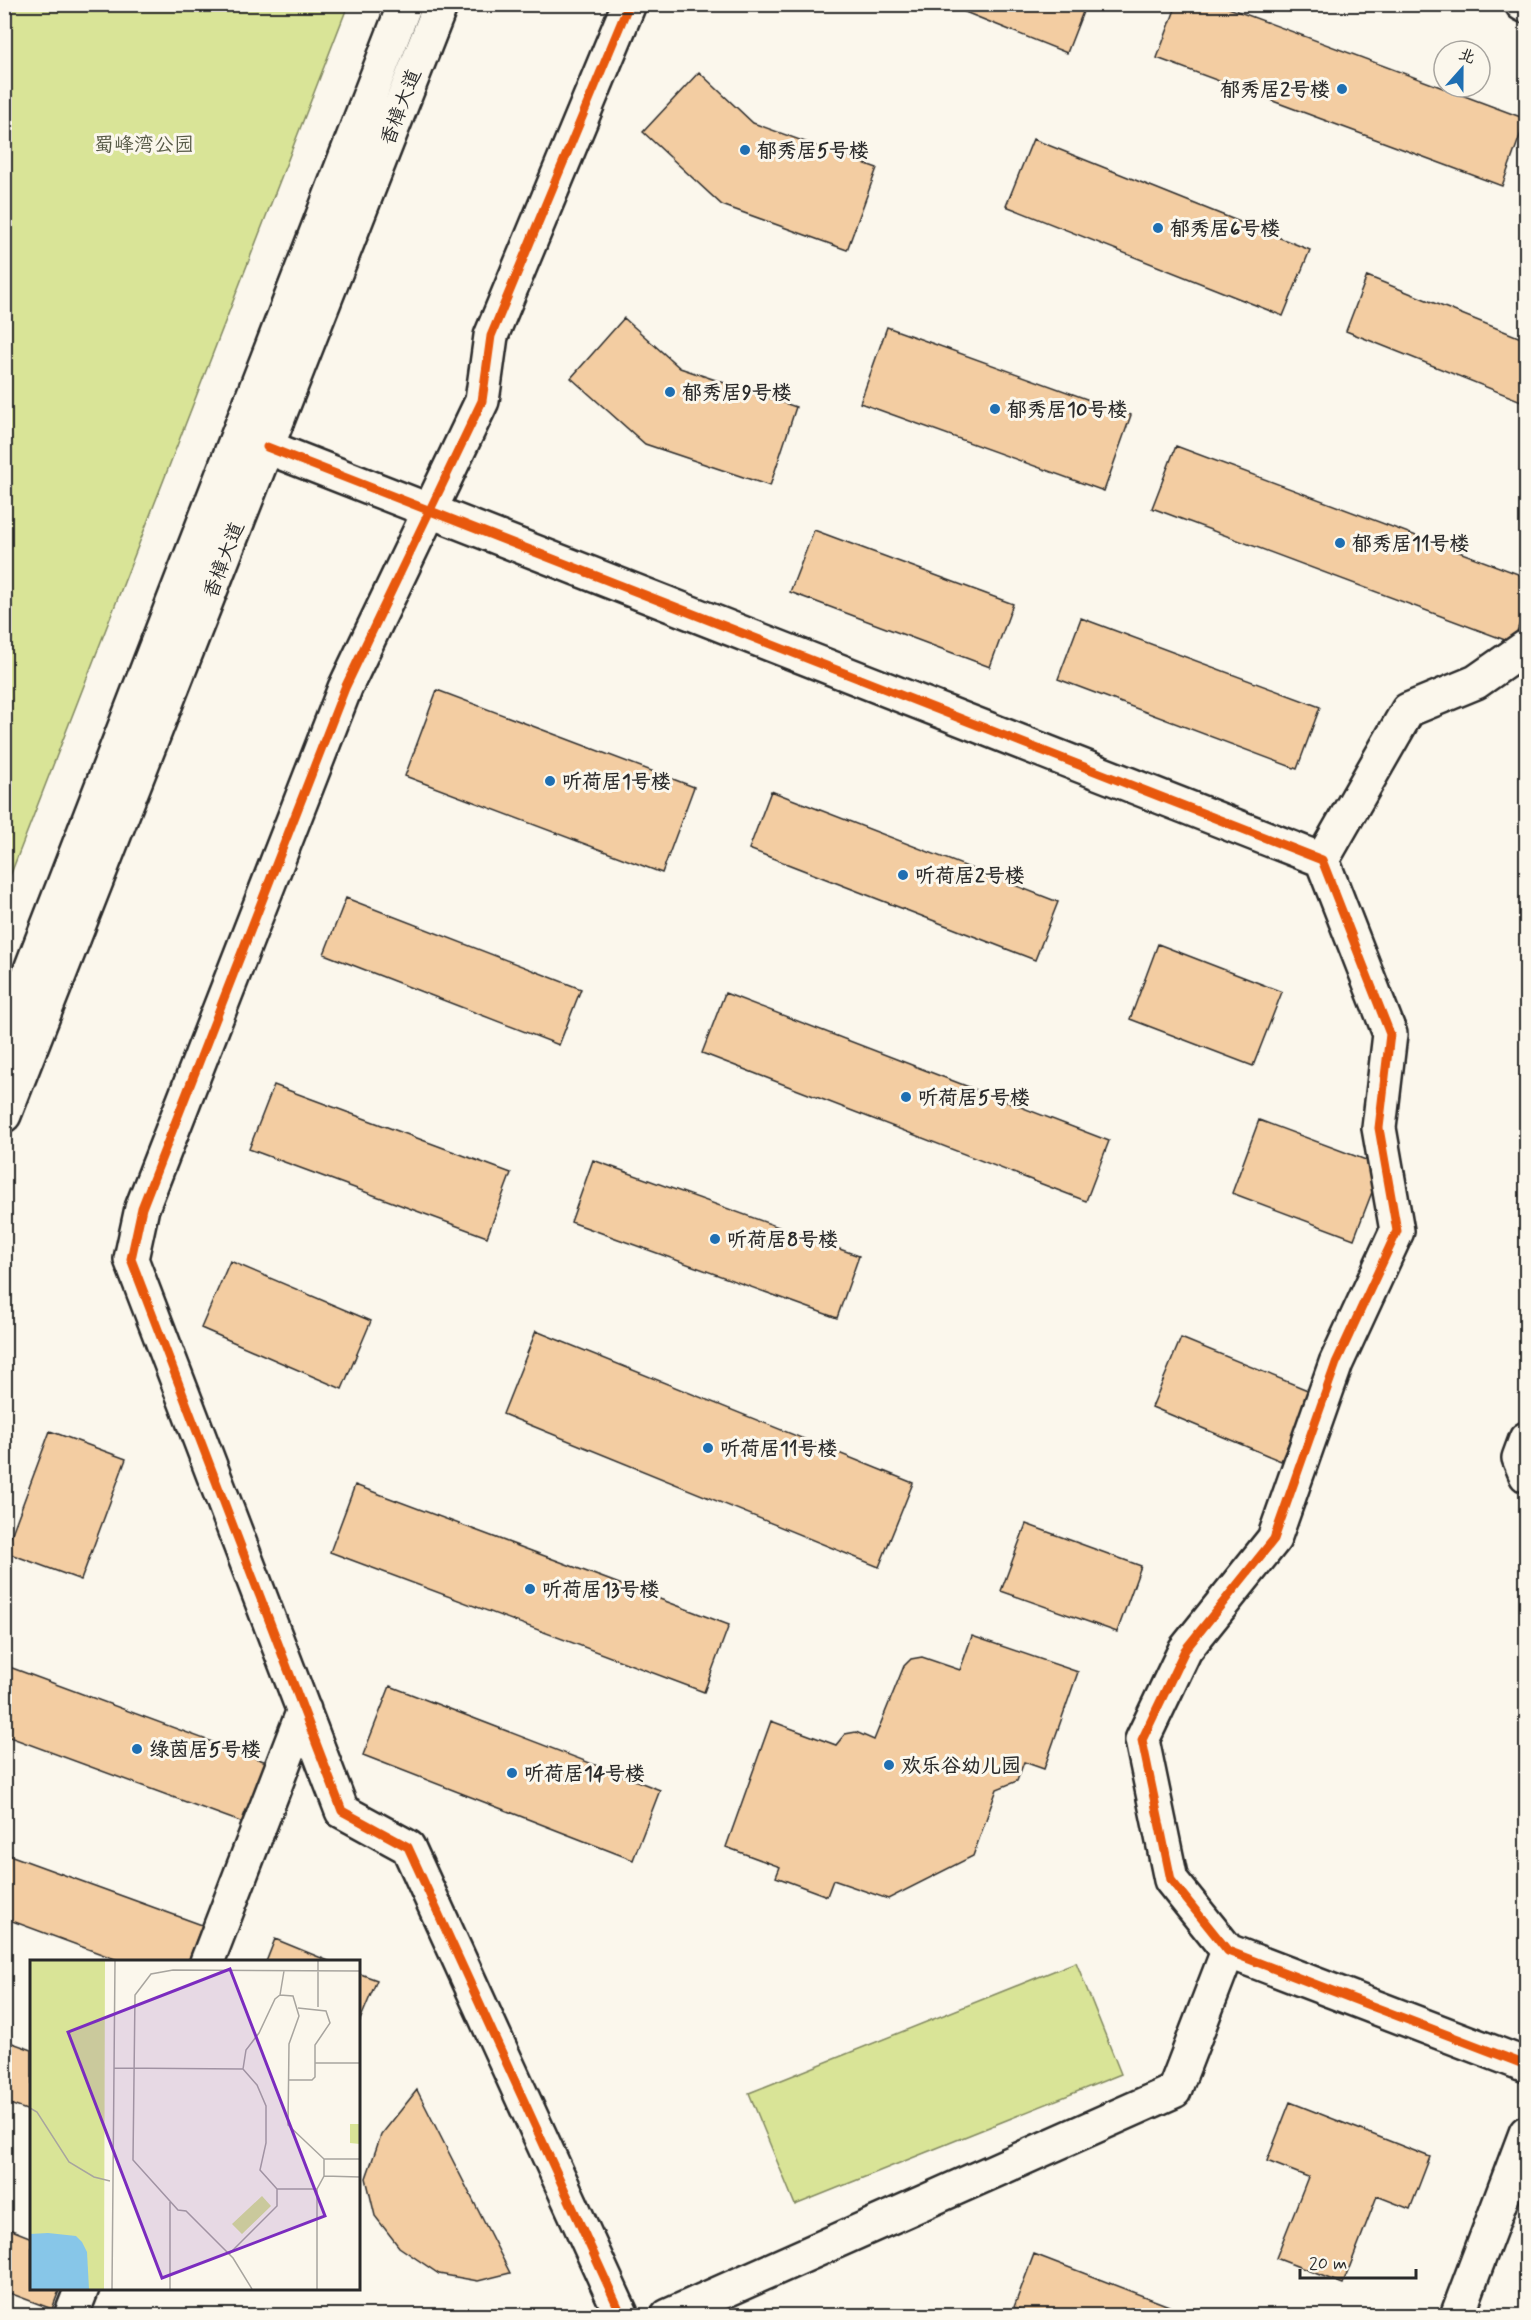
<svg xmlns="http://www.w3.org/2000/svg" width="1531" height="2320" viewBox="0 0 1531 2320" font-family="Mynerve,'LXGW WenKai TC',sans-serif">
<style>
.green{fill:#d9e497;stroke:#828861;stroke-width:1.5}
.building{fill:#f3cda2;stroke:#2b2b2b;stroke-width:1.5}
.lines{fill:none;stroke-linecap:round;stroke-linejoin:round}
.minor-casing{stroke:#2b2b2b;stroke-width:38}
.minor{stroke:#fbf7ec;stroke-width:33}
.cycleway-casing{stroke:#fbf7ec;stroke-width:13}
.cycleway{stroke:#e8590c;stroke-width:9}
.poi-dot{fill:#1f6fb2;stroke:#fbf7ec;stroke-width:2}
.labels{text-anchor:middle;stroke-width:6;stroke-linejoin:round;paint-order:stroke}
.poi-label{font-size:20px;font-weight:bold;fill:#2b2b2b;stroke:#fbf7ec;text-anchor:start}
.street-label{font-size:20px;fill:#2b2b2b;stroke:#fbf7ec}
.park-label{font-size:20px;fill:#565946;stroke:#fbf7ec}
.inset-road{fill:none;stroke:#a8a59f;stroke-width:1.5}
.view{fill:#7b2cbf;fill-opacity:0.15;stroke:#7b2cbf;stroke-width:3}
.inset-edge{fill:none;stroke:#2b2b2b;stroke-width:3}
</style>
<rect width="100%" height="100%" fill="#fbf7ec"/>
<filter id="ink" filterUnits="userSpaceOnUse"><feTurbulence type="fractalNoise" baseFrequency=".0167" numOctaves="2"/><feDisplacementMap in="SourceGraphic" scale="12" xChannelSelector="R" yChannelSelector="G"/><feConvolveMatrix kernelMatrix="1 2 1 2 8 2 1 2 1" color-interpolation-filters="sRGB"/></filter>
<g filter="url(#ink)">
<path class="green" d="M4,5h344l-343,884h-1z
M1076,1962l45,112 -326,131 -46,-112z"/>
<path class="building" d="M945,4h141l-19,49z
M1177,4h41l308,115 -24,67 -345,-128z
M699,72l54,51 124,45 -30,82 -125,-45 -79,-73z
M1033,139l277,111 -27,66 -277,-110z
M1367,276l159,64v63l-180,-72z
M624,318l56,50 116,39 -26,79 -125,-42 -74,-66z
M887,327l244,88 -27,76 -244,-88z
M1176,446l350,131v28l-13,38 -361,-135z
M814,530l199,74 -23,63 -200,-75z
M1081,618l239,89 -23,62 -239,-90z
M437,690l257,97 -32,86 -257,-97z
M771,791l287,111 -23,58 -286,-111z
M346,898l235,91 -22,56 -235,-91z
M1158,944l124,48 -29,74 -123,-47z
M725,993l384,148 -23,60 -384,-148z
M274,1085l237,88 -24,64 -238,-88z
M1259,1120l123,46 -28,73 -122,-46z
M593,1160l266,96 -22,62 -266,-96z
M230,1261l141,60 -29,68 -141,-61z
M536,1331l377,152 -34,84 -376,-153z
M1181,1338l129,53 -29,70 -129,-54z
M50,1431l76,28 -45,121 -76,-28z
M355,1485l374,140 -25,67 -374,-140z
M1026,1524l115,42 -24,66 -116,-41z
M972,1636l106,36 -34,97 -20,-7 -7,19 -20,8 -24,67 -85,43 -55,-19 -6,16 -51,-19 4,-10 -54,-20 45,-126 65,24 9,-11 11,-2 18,8 30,-74 7,-7 11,-2 38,13z
M4,1665l265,98 -23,61 -242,-89z
M390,1686l270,104 -27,70 -270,-105z
M4,1853l198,72 -14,37h-65l-119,-44z
M275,1939l56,23h-65z
M358,1973l19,7 -19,45z
M4,2040l28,10v62l-28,-10z
M417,2090l93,183 -32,8 -39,-7 -40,-27 -24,-31 -9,-38 15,-43z
M1290,2102l140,55 -20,52 -33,-13 -34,88 -67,-26 32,-81 -41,-16z
M4,2227l28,11v50h28l-8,21 -48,-18z
M1034,2254l135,52 -4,10h-129l-22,-9z"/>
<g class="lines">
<defs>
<path id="minor" d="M1522,4l4,2
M267,447l1055,413 68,174 -11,94 18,103 -61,132 -62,176 -89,111 -43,90 29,140 57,71 298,114
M1322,860l86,-150 68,-28 50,-35
M4,1039l401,-1035
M4,1115l437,-1111
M1526,1439l-7,19 7,17
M207,1962l97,-252
M71,2316l11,-28
M622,2316l-214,-469 -66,-36 -211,-552 11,-51 203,-520 137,-287 9,-65 138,-332
M668,2316l506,-225 54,-140
M1457,2316l69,-183"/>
</defs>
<use href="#minor" class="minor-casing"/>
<use href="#minor" class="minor"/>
<defs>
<path id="cycleway" d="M267,447l1055,413 68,174 -11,94 18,103 -61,132 -62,176 -89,111 -43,90 29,140 57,71 298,114
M622,2316l-214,-469 -66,-36 -211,-552 11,-51 203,-520 137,-287 9,-65 138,-332"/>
</defs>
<use href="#cycleway" class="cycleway-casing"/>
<use href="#cycleway" class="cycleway"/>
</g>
</g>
<g class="poi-dot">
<circle cx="1342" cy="89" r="6"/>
<circle cx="745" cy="150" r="6"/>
<circle cx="1158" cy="228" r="6"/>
<circle cx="670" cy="392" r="6"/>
<circle cx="995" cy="409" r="6"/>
<circle cx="1340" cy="543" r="6"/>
<circle cx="550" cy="781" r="6"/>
<circle cx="903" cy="875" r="6"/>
<circle cx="906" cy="1097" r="6"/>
<circle cx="715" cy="1239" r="6"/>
<circle cx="708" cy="1448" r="6"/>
<circle cx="530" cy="1589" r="6"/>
<circle cx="137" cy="1749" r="6"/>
<circle cx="889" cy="1765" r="6"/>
<circle cx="512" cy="1773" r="6"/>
</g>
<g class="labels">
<g class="poi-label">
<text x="1330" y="96" text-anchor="end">郁秀居2号楼</text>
<text x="757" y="157">郁秀居5号楼</text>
<text x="1170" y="235">郁秀居6号楼</text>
<text x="682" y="399">郁秀居9号楼</text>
<text x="1007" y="416">郁秀居10号楼</text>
<text x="1352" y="550">郁秀居11号楼</text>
<text x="562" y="788">听荷居1号楼</text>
<text x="915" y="882">听荷居2号楼</text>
<text x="918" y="1104">听荷居5号楼</text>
<text x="727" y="1246">听荷居8号楼</text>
<text x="720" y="1455">听荷居11号楼</text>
<text x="542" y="1596">听荷居13号楼</text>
<text x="149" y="1756">绿茵居5号楼</text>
<text x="901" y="1772">欢乐谷幼儿园</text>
<text x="524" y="1780">听荷居14号楼</text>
</g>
<g class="street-label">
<text transform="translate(400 107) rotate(-69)" y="7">香樟大道</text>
<text transform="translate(223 560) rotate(-69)" y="7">香樟大道</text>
</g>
<g class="park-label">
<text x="144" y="151">蜀峰湾公园</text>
</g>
</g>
<g transform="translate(30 1960)">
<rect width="330" height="330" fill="#fbf7ec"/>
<path d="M0,1h75l-1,328h-74zM320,164h10v20l-10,-1zM232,236l9,10 -29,28 -10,-10z" fill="#d9e497"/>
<path d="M18,273l28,3 6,6 5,10 2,37h-59v-55z" fill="#87c6e8"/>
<path class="inset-road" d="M250,35l4,-24M288,47v-46M285,103h45M84,108l129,1 14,16 9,21v37l-6,27 17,19h40l7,-13v-17l-36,-34 1,-81 10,-28 -6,-20 -13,-1 -5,4 -16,34 -13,17 -3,19M259,120h23l3,-3v-32l15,-22 -4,-12 -28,-3M0,148l7,4 32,50 25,15 16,4M294,199h36M294,216l36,1M287,229v100M140,242v87M199,294l48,-48v-17M82,329l3,-328M222,329l-19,-31 -47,-47 -8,-1 -45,-50 2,-165 16,-21 22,-4 187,1"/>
<path class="view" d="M200,9l95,247 -163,62 -94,-246z"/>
<rect width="330" height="330" class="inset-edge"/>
</g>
<rect width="1531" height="2320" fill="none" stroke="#fbf7ec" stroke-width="24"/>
<rect x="12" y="12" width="1507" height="2296" fill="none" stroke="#2b2b2b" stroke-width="2" filter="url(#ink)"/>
<g transform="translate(1462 69) rotate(21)"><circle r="28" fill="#fbf7ec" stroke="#a8a59f" stroke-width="1.5"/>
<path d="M0-4.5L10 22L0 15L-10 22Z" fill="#1f6fb2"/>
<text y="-9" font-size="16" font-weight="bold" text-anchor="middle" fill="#2b2b2b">北</text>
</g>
<path d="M1300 2269v9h116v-9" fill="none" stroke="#2b2b2b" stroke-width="3"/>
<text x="1309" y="2269" font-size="18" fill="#2b2b2b" stroke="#fbf7ec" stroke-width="4.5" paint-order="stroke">20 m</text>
</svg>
